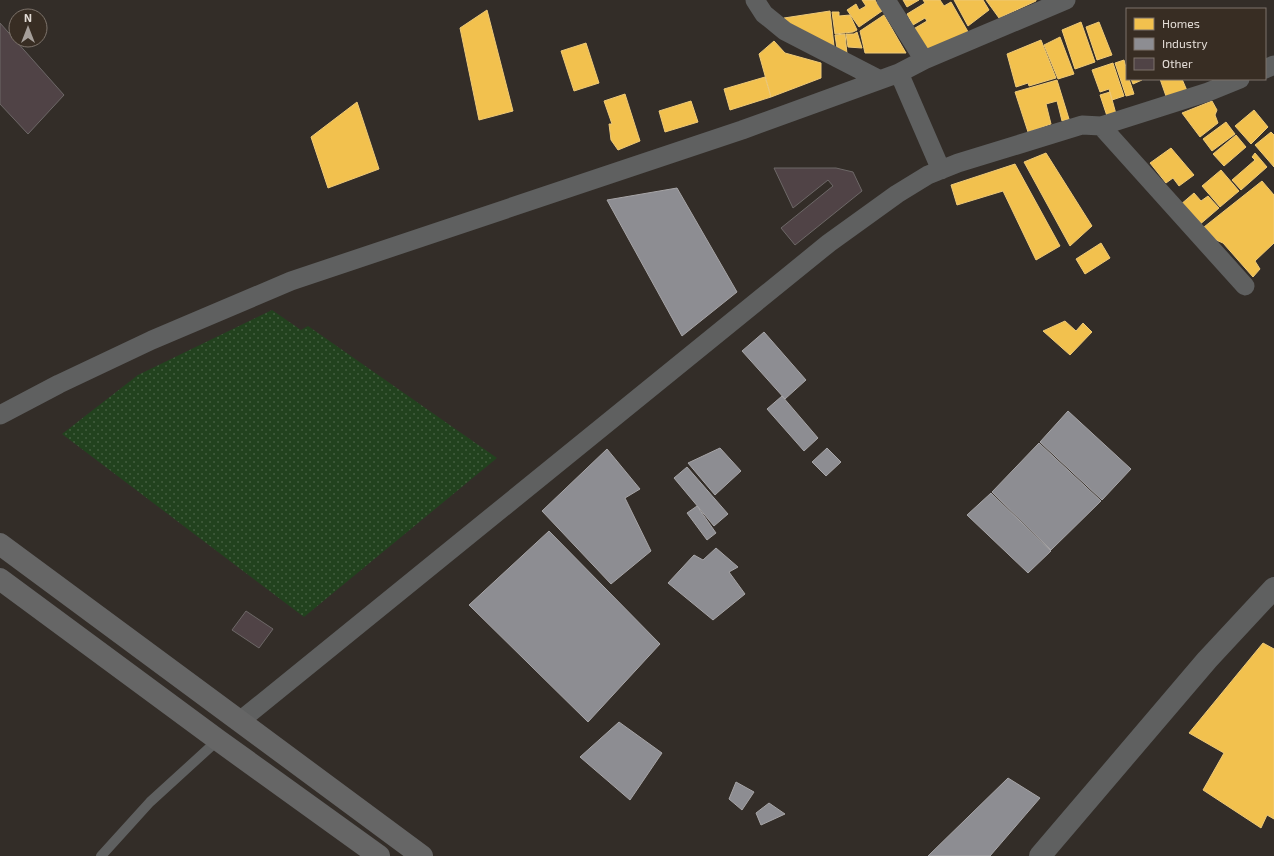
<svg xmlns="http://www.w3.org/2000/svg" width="1274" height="856" viewBox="0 0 1274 856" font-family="'Exo 2',sans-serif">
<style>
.grass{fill:url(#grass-dots)}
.homes{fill:#f2c14e;stroke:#eec977}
.industry{fill:#8d8d92;stroke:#a7a5a7}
.building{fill:#504346;stroke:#6d6867}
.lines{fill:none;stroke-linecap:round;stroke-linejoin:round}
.service{stroke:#5f6060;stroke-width:10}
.minor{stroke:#5f6060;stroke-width:19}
.tertiary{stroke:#5f6060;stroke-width:22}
.trunk{stroke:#666;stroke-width:22}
</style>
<defs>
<pattern id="grass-dots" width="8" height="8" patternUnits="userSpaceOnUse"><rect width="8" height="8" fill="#22421e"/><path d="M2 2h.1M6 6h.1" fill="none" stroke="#425d3e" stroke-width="1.8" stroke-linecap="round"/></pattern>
</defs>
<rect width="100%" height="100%" fill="#332d28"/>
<path class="grass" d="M272,310l29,20 7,-4 189,132 -193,159 -242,-183 76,-59z"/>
<path class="homes" d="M862,0h13l7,11 -23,16 -12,-17 9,-6 3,6 7,-4z
M903,0h16l-12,7z
M923,0h17l4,6 7,-4 20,35 -45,20 -16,-26 17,-10 -2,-3 -12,7 -6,-11 18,-11z
M954,0h29l6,10 -21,16z
M986,0h50v1l-37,17z
M487,10l26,101 -34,9 -19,-92z
M830,11l4,35 -42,-17 -8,-11z
M832,12h7v4l11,-1 7,15 -4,2 -18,2z
M884,15l22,38h-41l-5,-22z
M1081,22l14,40 -20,7 -13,-39z
M1099,22l13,33 -15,5 -11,-33z
M857,32l5,16 -14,-1 -2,-13h8z
M845,34l2,20 -9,1 -3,-20z
M1060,37l14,37 -16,5 -14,-34z
M1041,40l15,38 -27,8 -1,-3 -12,4 -9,-33z
M774,41l11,12 36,10v15l-50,19 -12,-43z
M586,43l13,40 -25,8 -13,-40z
M1124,60l3,11v8h2l5,15 -8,2 -11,-33z
M1113,63l11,33 -12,4 -3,-11 -9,3 -8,-22z
M765,77l6,20 -41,13 -6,-21z
M1131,79h11v1l-9,4z
M1160,79h22l6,14 -21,6z
M1057,80l12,39 -7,2 -5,-20 -11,3 5,20 -23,8 -13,-40z
M1110,92l6,22 -9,2 -7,-21z
M625,94l15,47 -22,9 -7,-10 -2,-16h3l-8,-23z
M691,101l7,21 -33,10 -6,-21z
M1212,101l5,9 -2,5 3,8 -18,14 -18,-24z
M357,102l22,67 -51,19 -17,-51z
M1254,110l14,17 -17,17 -16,-18z
M1226,122l9,12 -23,17 -9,-12z
M1271,132l3,3v32l-19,-22z
M1236,135l10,12 -22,19 -11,-12z
M1171,148l23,27 -15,11 -6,-8 -7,5 -16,-20z
M1046,153l46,73 -22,20 -46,-84z
M1255,153l12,14 -26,23 -9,-10 23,-20 -3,-3z
M1015,164l45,82 -24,14 -33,-69 -46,14 -6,-20z
M1221,170l18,21 -19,16 -18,-21z
M1262,181l12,14v48l-19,18 5,8 -7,8 -30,-34 -7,-3 -12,-13z
M1194,193l7,8 7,-5 11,12 -21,18 -18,-21z
M1101,243l9,15 -25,16 -9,-15z
M1065,321l11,10 7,-8 9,9 -22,23 -27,-24z
M1263,643l11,6v170l-7,-4 -6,13 -58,-38 21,-37 -35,-20z"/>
<path class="industry" d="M677,188l60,104 -55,44 -75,-136z
M764,332l42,48 -21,19 -43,-48z
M782,396l36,42 -14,13 -37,-42z
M1068,411l63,58 -29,31 -62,-58z
M1039,443l62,58 -50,49 -59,-58z
M720,448l21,23 -26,24 -27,-32z
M827,448l14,14 -15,14 -14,-14z
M607,449l33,40 -15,9 26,53 -40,33 -69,-73z
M687,467l41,47 -14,12 -40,-48z
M991,493l60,58 -23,22 -61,-58z
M697,506l19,27 -9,7 -20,-27z
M549,531l111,113 -72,78 -119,-117z
M716,548l22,19 -9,5 16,22 -32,26 -45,-37 26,-28 9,5z
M619,722l43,31 -32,47 -50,-43z
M1008,778l32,20 -50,58h-62z
M736,782l18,10 -12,18 -13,-11z
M769,803l16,11 -24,11 -5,-12z"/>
<path class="building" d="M0,23l64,72 -36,39 -28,-30z
M774,168h62l17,4 9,19 -67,54 -14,-17 52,-42 -5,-6 -35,28z
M246,611l27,18 -14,19 -27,-18z"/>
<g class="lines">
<path class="service" d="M101,856l49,-54 68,-62"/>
<path class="minor" d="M755,0l9,14 21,17 95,49
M886,0l38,60
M1265,69l9,-4
M899,73l42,97
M1101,126l144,160
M0,415l59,-31 93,-44 139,-59 451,-151 157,-57 25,-13 142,-60
M240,721l589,-478 68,-49 31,-19 30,-12 124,-38 19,1 107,-34 32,-13"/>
<path class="tertiary" d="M1040,856l167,-196 67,-72"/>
<path class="trunk" d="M0,544l422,312
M0,579l218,161 161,116"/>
</g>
<rect x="1126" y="8" width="140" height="72" fill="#382d23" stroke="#7d736b"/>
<rect x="1134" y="18" width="20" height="12" fill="#f2c14e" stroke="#7d736b"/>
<text x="1162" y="28" font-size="12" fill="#e4ddd7">Homes</text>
<rect x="1134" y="38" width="20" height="12" fill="#8d8d92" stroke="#7d736b"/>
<text x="1162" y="48" font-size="12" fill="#e4ddd7">Industry</text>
<rect x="1134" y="58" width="20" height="12" fill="#504346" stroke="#7d736b"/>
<text x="1162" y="68" font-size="12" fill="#e4ddd7">Other</text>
<g transform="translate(28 28)"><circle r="19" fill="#382d23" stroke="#7d736b"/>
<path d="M0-3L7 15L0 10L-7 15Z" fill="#a69f9a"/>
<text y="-6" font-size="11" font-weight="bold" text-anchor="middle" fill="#e4ddd7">N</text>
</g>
</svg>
